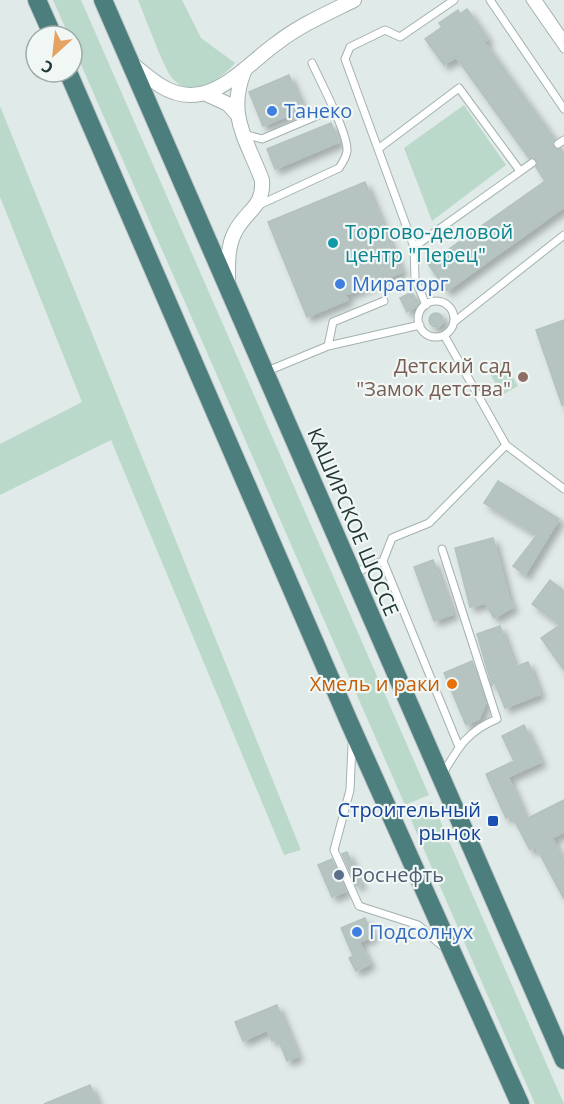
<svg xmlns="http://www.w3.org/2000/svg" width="564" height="1104" viewBox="0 0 564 1104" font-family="'Open Sans',sans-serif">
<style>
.green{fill:#bbd9ca}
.building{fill:#b6c4c1;stroke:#b3c2c0;stroke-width:1.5;filter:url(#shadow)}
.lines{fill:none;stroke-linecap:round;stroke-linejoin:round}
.service-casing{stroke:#a3b1b0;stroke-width:9}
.minor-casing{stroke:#a3b1b0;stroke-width:16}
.trunk-casing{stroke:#c1c7c7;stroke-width:20}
.service{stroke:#fff;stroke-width:7}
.minor{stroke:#fff;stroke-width:14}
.trunk{stroke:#4d7e7e;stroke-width:18}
.shop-dot{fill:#3f7fe0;stroke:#f0f7f5;stroke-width:2}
.culture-dot{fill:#0f9aa8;stroke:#f0f7f5;stroke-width:2}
.education-dot{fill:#8d6e63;stroke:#f0f7f5;stroke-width:2}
.food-dot{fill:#e8710a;stroke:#f0f7f5;stroke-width:2}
.transit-dot{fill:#1a4fb4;stroke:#f0f7f5;stroke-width:2}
.service-dot{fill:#5c6f8a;stroke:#f0f7f5;stroke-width:2}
.labels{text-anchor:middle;stroke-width:4.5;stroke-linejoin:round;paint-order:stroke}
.shop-label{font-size:20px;fill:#366cbe;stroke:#f0f7f5;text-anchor:start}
.culture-label{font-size:20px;fill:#0d838f;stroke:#f0f7f5;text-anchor:start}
.education-label{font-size:20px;fill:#785e54;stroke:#f0f7f5;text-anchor:end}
.street-label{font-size:20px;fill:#223838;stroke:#f0f7f5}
.food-label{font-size:20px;fill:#c56008;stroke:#f0f7f5;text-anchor:end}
.transit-label{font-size:20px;fill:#164399;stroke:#f0f7f5;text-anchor:end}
.service-label{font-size:20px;fill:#4e5e75;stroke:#f0f7f5;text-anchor:start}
</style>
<defs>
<filter id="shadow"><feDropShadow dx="5" dy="5" stdDeviation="3" flood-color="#0004"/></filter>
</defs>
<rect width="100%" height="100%" fill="#e0eae8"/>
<path class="green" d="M53,0h28l348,795 -24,10 -333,-761v-8h-3z
M138,0h44l19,38 34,25c-15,17 -43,38 -63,15 -9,-11 -27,-62 -34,-78z
M464,105l42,60 -74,56 -28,-73z
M0,106l301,744 -17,5 -173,-415 -111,55v-51l82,-42 -82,-205z
M504,361l14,25 -16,9 -14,-25z
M432,802l132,302h-29l-127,-291z"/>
<path class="building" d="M467,9l21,30 -4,3 71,98 -1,8 7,1 3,4v54l-117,84 -19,-27 117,-83 -9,-14 1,-7 -8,-2 -73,-101 -12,8 -19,-26 17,-12 -3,-4 19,-13 2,4z
M289,75l14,34 -40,17 -14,-34z
M331,123l8,19 -64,27 -8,-20z
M365,182l37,90 -57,23 3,5 -41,17 -39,-95z
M412,292l7,13 -12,7 -7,-14z
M429 320a7 7 0 1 1 14 0a7 7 0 1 1-14 0Z
M564,320v85h-2l-26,-75z
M498,481l61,38 -34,56 -12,-9 24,-31 -53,-32z
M493,538l16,61 4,8 -19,11 -9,-15 -15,4 -15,-59z
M433,560l20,54 -19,7 -20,-54z
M550,580l14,11v79l-23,-32 19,-13 -28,-21z
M500,626l15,41 13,-5 12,32 -35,14 -11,-27 -2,5 -15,-52z
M472,661l14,41 -7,17 -13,6 -22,-52z
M524,725l17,37 -33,15 18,42 38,-19v32l-12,6 12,24v37l-28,-52 -6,3 -18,-34 -6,2 -20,-44 28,-13 -12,-25z
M347,852l14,32 -5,2 -14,-32z
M332,859l14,32 -14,6 -14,-32z
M365,918l8,18 -14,6 11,22 -14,7 -7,-13 4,-2 -12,-28z
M277,1005l21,51 -11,5 -9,-22 -6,2 -5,-11 -24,11 -8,-19z
M90,1085l8,19h-54z"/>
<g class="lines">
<defs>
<path id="service" d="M490,0l74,109
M530,0l34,49
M538,0l26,38
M244,134l18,5 71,-30
M558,144l6,-4
M378,149l81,-61 61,83
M259,205l80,-37c4,-6 7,-10 8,-17 1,-18 -27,-70 -35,-88
M414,247l118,-84
M418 319a18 18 0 1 1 36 0a18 18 0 1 1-36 0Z
M426,305l-11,-26 -1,-32 -69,-188 5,-12 35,-17 15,7 54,-37
M454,322l110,-87
M444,335l62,110 -77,78 -37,15 -9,23 76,186
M328,346l5,-24 51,-21
M265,372l63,-26 92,-21
M506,445l58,44
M442,549l55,170c-30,12 -39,29 -55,56
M352,574l31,-13
M352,745l-2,45 -16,60 25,56 59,19 23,20"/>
<path id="minor" d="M131,63c10,8 19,16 30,23 47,29 82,-19 116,-43 23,-18 51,-30 77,-43
M206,94l22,10 8,9
M228,282c0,-17 -1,-35 7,-50 11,-22 29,-24 27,-52 -16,-42 -36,-66 -17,-111"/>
<path id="trunk" d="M37,0l16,36
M103,0l461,1060
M68,72l282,652 170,380"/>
</defs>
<use href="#service" class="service-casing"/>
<use href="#minor" class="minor-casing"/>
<use href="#trunk" class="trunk-casing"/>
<use href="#service" class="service"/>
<use href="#minor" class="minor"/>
<use href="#trunk" class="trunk"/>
</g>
<g class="shop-dot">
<circle cx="272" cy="111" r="6"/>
<circle cx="340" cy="284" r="6"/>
<circle cx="357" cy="932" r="6"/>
</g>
<circle class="culture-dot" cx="333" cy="243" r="6"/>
<circle class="education-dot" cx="523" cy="377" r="6"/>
<circle class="food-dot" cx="452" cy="684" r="6"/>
<rect class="transit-dot" x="487" y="815" width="12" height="12" rx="3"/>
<circle class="service-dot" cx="339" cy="875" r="6"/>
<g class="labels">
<g class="shop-label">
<text x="284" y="118">Танеко</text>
<text x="352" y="291">Мираторг</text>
<text x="369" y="939">Подсолнух</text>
</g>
<g class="culture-label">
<text x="345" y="239">Торгово-деловой<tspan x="345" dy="23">центр "Перец"</tspan></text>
</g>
<g class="education-label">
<text x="511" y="373">Детский сад<tspan x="511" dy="23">"Замок детства"</tspan></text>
</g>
<g class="street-label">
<text transform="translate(353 522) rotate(67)" y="7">КАШИРСКОЕ ШОССЕ</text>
</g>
<g class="food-label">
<text x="440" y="691">Хмель и раки</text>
</g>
<g class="transit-label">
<text x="481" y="817">Строительный<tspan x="481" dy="23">рынок</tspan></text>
</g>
<g class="service-label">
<text x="351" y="882">Роснефть</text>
</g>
</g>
<g transform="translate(54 54) rotate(207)"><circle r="28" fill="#f0f7f5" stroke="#9eaba9" stroke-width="1.5"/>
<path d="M0-4.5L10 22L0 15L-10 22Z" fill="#e5a263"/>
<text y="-9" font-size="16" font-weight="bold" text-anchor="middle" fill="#223838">С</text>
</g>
</svg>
